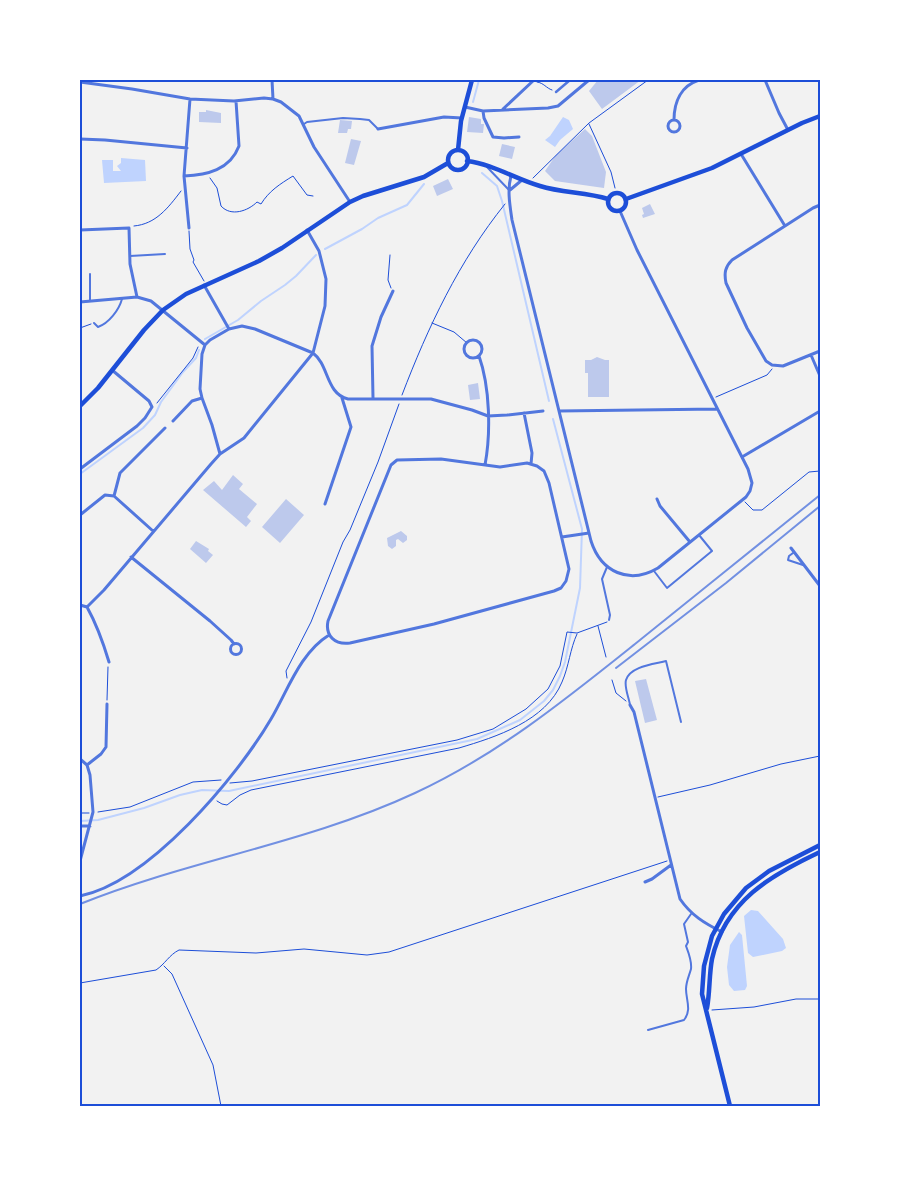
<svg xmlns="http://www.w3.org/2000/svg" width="900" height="1186" viewBox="0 0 900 1186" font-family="'Fira Sans Condensed',sans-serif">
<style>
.water{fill:#bfd3fe}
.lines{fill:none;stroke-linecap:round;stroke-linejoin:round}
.stream{stroke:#bfd3fe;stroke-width:2}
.building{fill:#bdc9ec}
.path{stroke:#1d4ed8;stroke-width:1}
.service{stroke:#5277de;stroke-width:2}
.pedestrian{stroke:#5277de;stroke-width:2.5}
.minor{stroke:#5277de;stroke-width:3}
.secondary{stroke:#1d4ed8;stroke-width:4.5}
.rail{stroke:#7290e2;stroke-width:2}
.neatline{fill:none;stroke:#1d4ed8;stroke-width:2}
</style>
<rect width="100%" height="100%" fill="#f2f2f2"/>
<path class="water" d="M563,117l6,3 4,9 -13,11 -5,7 -10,-7 5,-4z
M121,158l24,2 1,21 -42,2 -2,-23h11v11h8l-4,-5 4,-3z
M751,910l7,1 25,28 3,9 -4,3 -29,6 -5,-4 -4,-37z
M739,932l3,3 5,51 -2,4 -11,1 -5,-6 -2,-18 3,-22z"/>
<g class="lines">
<path class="stream" d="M473,102l6,-22
M482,173l15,13 5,15 47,200
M325,249l37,-20 16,-11 29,-13 17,-21
M205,339l33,-19 23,-19 24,-16 11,-9 20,-21
M80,474l63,-46 12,-13 6,-13 22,-30 13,-14 3,-8
M80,821l18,-1 46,-12 36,-13 22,-5 27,1 248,-52 43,-19 24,-19 9,-11 7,-14 5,-14 15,-74 2,-59 -29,-110"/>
</g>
<path class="building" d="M598,80h43l-39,29 -13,-18z
M206,110l15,3v10l-22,-1v-10h7z
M469,117l12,2v5h3l-1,9 -16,-1z
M340,120l12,1 -1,8h-3l-1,4h-9z
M585,129l7,7 14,36 -2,16 -49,-7 -10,-10 11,-16z
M351,139l10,2 -7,24 -9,-2z
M502,144l13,3 -3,12 -13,-3z
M448,179l5,10 -16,7 -4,-10z
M650,204l5,10 -12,4 -1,-3 2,-1 -2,-6z
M597,357l8,3h4v37h-21v-24h-3v-13h6z
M478,383l2,16 -10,1 -2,-15z
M233,475l10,9 -4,5 18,15 -10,13 4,4 -5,6 -43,-37 11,-9 8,9z
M286,499l18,16 -24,28 -18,-16z
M401,531l6,5v4l-4,3 -5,-4 -2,1v6l-4,3 -4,-3 -1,-8z
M196,541l13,8 -1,2 5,4 -7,8 -16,-14z
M646,679l11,41 -12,3 -10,-42z"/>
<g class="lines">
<path class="path" d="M537,82c7,1 9,6 15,8
M589,124l22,48 4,16
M210,178l7,10 4,18c10,11 27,5 36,-4l4,2c8,-13 19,-20 32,-28l14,19 6,1
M533,178l56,-55 59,-43
M134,226c22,-2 34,-18 47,-35
M189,231l1,18 4,11 -1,2 11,19
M390,255l-2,25 3,8
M432,323l22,9 13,11
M80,328l11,-4
M402,395c26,-68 57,-134 103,-191
M716,397l51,-22 5,-6
M157,403l36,-45 5,-11
M745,502l8,8h9l47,-38 11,-1
M598,626l8,31
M287,678l-1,-7 25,-49 32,-80 7,-12 28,-68 21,-58
M612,680l4,13 10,8
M107,700l1,-33
M230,783l22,-2 205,-41 36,-11 33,-20 22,-20 12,-23 7,-34 10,1 30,-11
M658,797l52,-12 71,-21 39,-8
M217,801l5,3 5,1 13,-10 11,-5 208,-42c37,-11 87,-27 103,-66 7,-16 8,-33 15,-48
M98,812l32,-5 63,-25 28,-2
M80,813h9
M164,966l8,8 41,91 8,41
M80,983l76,-13c9,-6 13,-15 23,-20l77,3 48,-4 63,6 22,-3 278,-91
M712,1010l42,-3 42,-8h24"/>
<path class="service" d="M304,124l3,-2 36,-4 17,1 9,1 9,9
M487,167l22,23
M130,256l35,-2
M90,274v27
M94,323l4,4c11,-4 21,-17 24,-28
M793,553l-4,3 -1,4 15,5
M607,567l-5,12 8,36 -1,5
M654,571l13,17 45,-37 -13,-16
M630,705c-1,-7 -6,-18 -4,-25 4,-14 29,-16 40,-19l15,61
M648,1030l36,-10c8,-10 2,-20 2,-31 0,-7 3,-13 5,-20 1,-8 -2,-15 -5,-23l2,-4 -4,-18 7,-10"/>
<path class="pedestrian" d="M556,92l14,-12"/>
<path class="minor" d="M272,80l1,19
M765,80l14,33 9,17
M80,82l52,7 58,10 44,2 30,-3 9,1 8,3 18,14 15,31 36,55
M465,107l18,4 65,-3 10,-2 31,-26
M503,109l31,-29
M483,111l1,7 9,19 11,1 15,-1
M674,120c0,-18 7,-34 25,-40
M668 126a6 6 0 1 1 12 0a6 6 0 1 1-12 0Z
M378,129l66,-12 18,1
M80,139l25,1 82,8
M741,154l44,72
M184,176c23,-1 46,-6 55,-30l-3,-45
M511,176c-4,14 -1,30 1,44l79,321c10,31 38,44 67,27l88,-71 4,-6 2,-8 -4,-14 -111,-219 -17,-39
M510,190l12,-10
M820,205l-7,3 -81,52c-7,7 -8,13 -6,23l21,45 19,33 6,4 11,1 37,-15
M189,228l-5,-52 6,-77
M80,230l49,-2 1,36 7,33
M204,285l25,44
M80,302l57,-5 14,4 54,44
M464 349a9 9 0 1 1 18 0a9 9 0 1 1-18 0Z
M811,355l9,21
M479,356c11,31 12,77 6,109
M373,398l-1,-52 9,-29 12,-26
M559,411l158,-2
M524,413l8,40 -1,11
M173,421l19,-20 10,-3
M220,454l-8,-29 -10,-27 -2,-9 2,-35 3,-9 5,-5 19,-11 13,-3 13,3 58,24c16,12 13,41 35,46h83l41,11 16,6 19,-1 36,-4
M742,457l78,-46
M441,459l59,8 27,-4 10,3 7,5 5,12 20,86 -3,12 -5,7 -7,3 -120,33 -84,19c-15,2 -25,-7 -22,-22l63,-156 6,-5z
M80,469l57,-43 8,-8 7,-11 -3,-6 -37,-31
M114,496l6,-23 45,-45
M657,499l3,7 30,36
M325,504l26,-77 -9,-29
M80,515l25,-20 9,1 39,35
M562,537l27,-4
M791,548l29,38
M131,557l79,64 21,19 3,4
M80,605l7,2c10,18 16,35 22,55
M87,607l17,-17 107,-126 9,-10 24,-16 69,-85 12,-47 1,-27 -7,-28 -12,-21
M230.5 649a5.5 5.5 0 1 1 11 0a5.5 5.5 0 1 1-11 0Z
M630,705l4,7 46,187c11,16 24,24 42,33
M80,759l7,6 3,10 3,37 -13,49
M87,765l14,-11 5,-7 1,-43
M80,826h10
M645,882l7,-3 19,-14
M80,896c69,-14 157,-119 191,-177 17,-29 29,-66 58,-84"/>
<path class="secondary" d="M458,150l3,-29 11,-41
M448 160a10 10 0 1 1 20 0a10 10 0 1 1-20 0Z
M467,161c26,3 48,18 73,25 22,7 46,6 68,13
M608 202a9 9 0 1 1 18 0a9 9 0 1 1-18 0Z
M626,199l86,-31 90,-45 18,-7
M80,406l18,-18 46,-58 19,-20 23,-16 73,-33 23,-13 68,-46 13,-6 61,-19 24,-14
M707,1008c3,-16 2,-33 5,-49 13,-58 59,-84 108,-107
M730,1106l-28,-112 2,-28 8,-30 12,-22 22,-26 23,-17 51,-26"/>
<path class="rail" d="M616,668l110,-85 94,-77
M80,904c109,-44 228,-61 335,-111 82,-38 150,-93 220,-149 62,-50 123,-99 185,-149"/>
</g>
<rect width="900" height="1186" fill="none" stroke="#ffffff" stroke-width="162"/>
<rect x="81" y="81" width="738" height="1024" class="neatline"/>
</svg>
